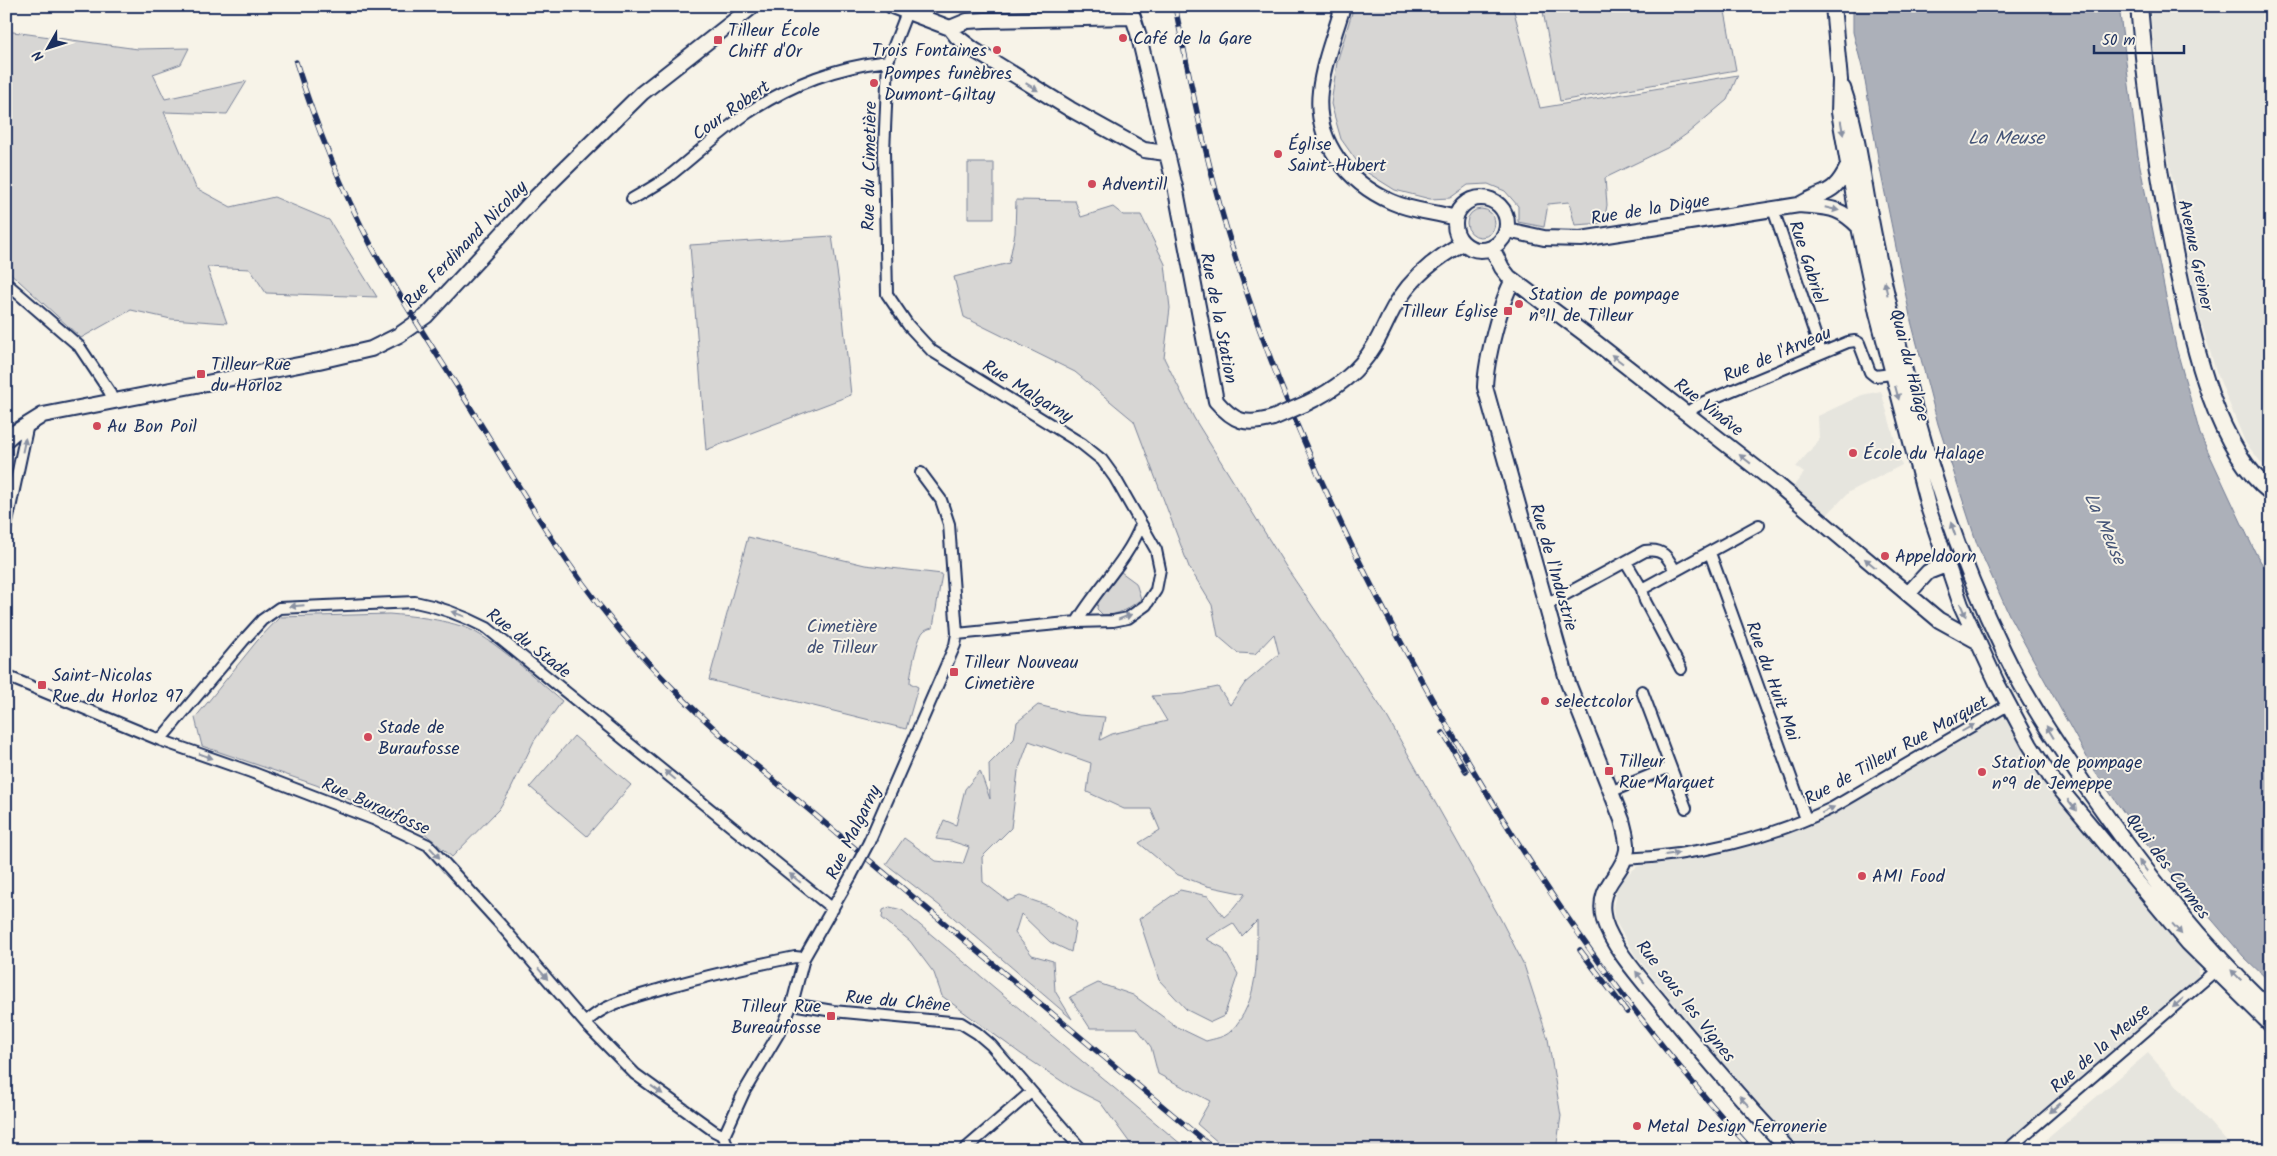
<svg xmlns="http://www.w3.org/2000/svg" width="2277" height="1156" viewBox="0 0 2277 1156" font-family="Kalam,sans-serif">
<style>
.built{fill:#e6e5de}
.green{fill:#d7d6d4;stroke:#798299}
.water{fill:#acb0b9;stroke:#727c95}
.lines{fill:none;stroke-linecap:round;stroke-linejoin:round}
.street-casing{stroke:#1b2f5e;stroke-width:14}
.secondary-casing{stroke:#1b2f5e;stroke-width:18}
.primary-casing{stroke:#1b2f5e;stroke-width:20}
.street{stroke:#f7f3e8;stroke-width:10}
.secondary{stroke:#f7f3e8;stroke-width:14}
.primary{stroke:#f7f3e8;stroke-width:16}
.rail-casing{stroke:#1b2f5e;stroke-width:5.5}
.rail{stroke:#f7f3e8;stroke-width:4;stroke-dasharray:11;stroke-linecap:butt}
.street-bridge-casing{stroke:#1b2f5e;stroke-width:14;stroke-linecap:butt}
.secondary-bridge-casing{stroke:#1b2f5e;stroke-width:18;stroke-linecap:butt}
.street-bridge{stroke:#f7f3e8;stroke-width:10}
.secondary-bridge{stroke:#f7f3e8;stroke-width:14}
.oneway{fill:#8991a3}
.poi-dot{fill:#d1495b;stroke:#f7f3e8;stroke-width:2}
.labels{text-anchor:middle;stroke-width:4;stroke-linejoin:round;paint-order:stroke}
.poi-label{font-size:18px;fill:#1b2f5e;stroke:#f7f3e8;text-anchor:start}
.street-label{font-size:18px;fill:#1b2f5e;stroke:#f7f3e8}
.park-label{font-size:18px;fill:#415076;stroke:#f7f3e8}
.water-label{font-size:19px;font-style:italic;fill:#465679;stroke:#f7f3e8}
</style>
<rect width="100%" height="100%" fill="#f7f3e8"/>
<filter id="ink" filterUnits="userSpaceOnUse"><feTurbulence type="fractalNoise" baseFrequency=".02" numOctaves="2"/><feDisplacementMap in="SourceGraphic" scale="10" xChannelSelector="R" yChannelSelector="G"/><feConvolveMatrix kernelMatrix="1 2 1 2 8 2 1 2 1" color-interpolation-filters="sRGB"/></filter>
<g filter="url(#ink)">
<path class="built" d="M2150,6h121v469l-26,-33 -29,-71 -19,-62 -37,-197z
M1881,391l21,74 -53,27 -23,24 -34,-28 12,-15 -8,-6 23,-27 -1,-24 44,-21z
M2001,716l6,3 15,25 49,69 125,148 3,8 -1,7 -202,174h-195l-84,-93 -82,-102 -21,-36 -1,-12 4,-18 8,-13 13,-10 72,-12 104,-31z
M2148,1053l86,97h-200z"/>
<path class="green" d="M1354,6h163l-4,2 27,100 198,-33 -11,25 -39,33 -21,15 -62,30 2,27 -3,18 -29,2 -6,-23 -21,2 -4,23 -26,-5v-16l-13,-15 -17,-7 -20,1 -18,13 -20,1 -35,-9 -32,-20 -22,-31 -10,-35 6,-42z
M1542,6h182l12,64 -176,31z
M6,31l132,18 51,-1 -8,16 -28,10 12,25 82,-18 -20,33 -63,-2 32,76 35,19 43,-10 55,23 48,77 -111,-4 -16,-24 -43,-2 20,56 -56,-4 -40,-9 -50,28 -75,-69z
M968,163h26v55h-26z
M1016,200l59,1 6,16 32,-10 10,8h18l24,49 5,44 -6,50 30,60 94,152 97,143 115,205 24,47 24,74 13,77 -5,34h-329l-30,-26 13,-23 -52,-27 -7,-27 -14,-19h-47l-20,-31 28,-14 35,12 44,32 29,14c7,-2 20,-4 25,-10 28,-29 26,-72 26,-110l-15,15 -9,-13 -27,16 17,9 15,26 -14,42 -13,6 -24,-12 -28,-30 -20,-61 41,-29 28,6 16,21 10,-9 11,-14 -38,-8 -31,-12 -37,-31 21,-13 -9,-21h-27l-37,-17 4,-29 -62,-22 -11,30 -7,57 -29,29 1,25 25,19 12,-5 29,10 27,16 -5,30 -21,-10 -29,-28 -6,19 17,22 21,6 2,30 17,28 -132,-113 -54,-42 18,-26 32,23 27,3 6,-17 -18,-6 -15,-2 8,-19 12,5 9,-36 15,-18 10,28 -1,-35 25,-25 3,-17 21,-17 41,10 26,2 -5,23 12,-6 55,-13 -15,-25 31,-2 35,-7 12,18 15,-22 34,-29 -5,-20 -19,20 -17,-1 -20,-17 -6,-31 -23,-38 -55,-146 -59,-49 -111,-55 -10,-40 55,-14 6,-30z
M1467 223a14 14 0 1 1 28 0a14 14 0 1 1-28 0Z
M832,236l9,62 10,97 -145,55 -16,-205z
M748,537l117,28 77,9 -9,53c-4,1 -8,2 -10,5 -6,7 -13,42 -13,51l8,4 -12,42 -197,-49z
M1121,572l15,11 5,16c-12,9 -23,17 -38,16l-6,-6 1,-7z
M389,614c25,2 51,5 75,13 27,9 75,55 98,74l-28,40 -24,50 -11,18 -47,48 -30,-26 -106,-46 -114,-39 -7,-28 62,-77 23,-24z
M574,736l57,49 -44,51 -57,-49z
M890,907l12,3 286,240h-53l-35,-48 -28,-14 -51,-34 -79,-58 -8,-23 -24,-32 -28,-23 1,-8z"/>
<path class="water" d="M1853,6h266l19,150 38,191 24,87 56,120 15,24v405l-28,-27 -101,-118 -47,-66 -85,-155 -33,-73 -39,-120 -27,-103 -32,-157 -15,-89 -11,-43z"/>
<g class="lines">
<defs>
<path id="street" d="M1130,6l3,11
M907,12l-19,49 -4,91 3,142 21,31 24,26 150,93 20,16 13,18 41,72 4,19 -4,21 -10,15 -18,13 -15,3 -36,1 -120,12
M632,199c12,-7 25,-14 36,-22 27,-21 53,-46 81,-65 45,-29 87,-45 139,-51
M1773,209l48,143
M6,283l73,63 30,45 5,11
M1688,414l4,-5 12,-7 144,-60 7,-1 4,2 11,29 5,4 17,-2
M6,527l22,-103
M1710,553l96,266
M1626,562l16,27 117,-64
M1642,589l3,12 36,68
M1546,605l99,-54c18,-3 23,6 30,20
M1077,622c20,-34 50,-61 64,-97
M6,676l154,64 91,32 122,47 55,26 72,79 85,99 50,51 79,57 10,5
M1642,691l44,117
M160,740l83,-99 19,-21 17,-12 136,-6c26,5 49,14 72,26l346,281
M1610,792l60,-25
M869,842l86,-197 2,-11 -8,-110 -8,-24 -20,-27
M1624,859c70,-3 144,-20 208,-51l176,-103
M792,1004l41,7 128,12 16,10 14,12 91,105
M585,1023c20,-20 50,-26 76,-34 44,-13 89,-23 134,-32l9,1
M728,1150l-4,-14 20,-44 39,-66 9,-22 12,-46 47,-82
M964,1150l67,-58
M2007,1150l208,-179"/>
<path id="secondary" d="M892,6l58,22 7,9 17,13 96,59 74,41 22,3
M1343,6c-8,28 -20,57 -23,85 -6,50 28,92 72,111 20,9 43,10 63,16
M1833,6l7,74 -1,32 20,115 18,86 52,197 32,95 36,78 33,62 21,33 137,165 83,82
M950,28l17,-7 18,-1 148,-3 5,16 38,158 40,210c18,21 30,25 57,17
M1843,88c15,44 20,91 29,137 9,48 21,95 32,142 24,98 56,195 100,285 24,50 56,96 87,142 56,80 109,148 180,216
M1455 224a26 26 0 1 1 52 0a26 26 0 1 1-52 0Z
M1799,205c26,-16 34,-8 49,-39
M1507,230l37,8 37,1 218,-34c28,3 39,0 60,22
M1492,248l10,20 7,9 76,57 193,151 161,135 38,21
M1513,280c-13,23 -27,80 -28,107l83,296 54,137c2,9 6,20 5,30 -4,26 -32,35 -23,70 8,27 37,59 55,81 42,51 84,101 130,149
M1305,404c28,-13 53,-31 69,-58 10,-16 15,-33 26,-48 16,-24 38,-41 63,-55
M6,440l8,-7 29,-18 276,-54 52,-12 28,-14 27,-19 110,-119 106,-104 111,-87
M1908,594l20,-22 18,-7"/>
<path id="primary" d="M2139,6c8,92 21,183 41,274 14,65 36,169 91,212"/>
</defs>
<use href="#street" class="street-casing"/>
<use href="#secondary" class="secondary-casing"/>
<use href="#primary" class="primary-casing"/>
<use href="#street" class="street"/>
<use href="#secondary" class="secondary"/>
<use href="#primary" class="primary"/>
<defs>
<path id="rail" d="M1175,6c18,90 36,179 65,266 48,149 116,291 192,427 91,162 194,315 320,451
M296,62c20,64 45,126 76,185 28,52 62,102 93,152 47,75 91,154 147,222 39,48 82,90 128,131l475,398
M1443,733l23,38
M1580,950l47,62"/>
</defs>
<use href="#rail" class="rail-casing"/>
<use href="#rail" class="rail"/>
<defs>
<path id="street-bridge" d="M851,876l18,-34"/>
<path id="secondary-bridge" d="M1273,418l32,-14"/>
</defs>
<use href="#street-bridge" class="street-bridge-casing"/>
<use href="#secondary-bridge" class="secondary-bridge-casing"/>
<use href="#street-bridge" class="street-bridge"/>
<use href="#secondary-bridge" class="secondary-bridge"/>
</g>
<defs><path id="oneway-solid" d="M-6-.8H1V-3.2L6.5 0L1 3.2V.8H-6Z" transform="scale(1.25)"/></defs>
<g class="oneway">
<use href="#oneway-solid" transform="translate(1032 87) rotate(31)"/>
<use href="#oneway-solid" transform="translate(1842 128) rotate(80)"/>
<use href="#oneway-solid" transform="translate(1832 209) rotate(13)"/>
<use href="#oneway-solid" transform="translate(1886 288) rotate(-102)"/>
<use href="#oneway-solid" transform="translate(1617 359) rotate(-143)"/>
<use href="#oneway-solid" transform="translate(1897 393) rotate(75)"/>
<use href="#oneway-solid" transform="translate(24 445) rotate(-78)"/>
<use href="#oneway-solid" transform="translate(1745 459) rotate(-142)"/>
<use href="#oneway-solid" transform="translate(1953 529) rotate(-109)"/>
<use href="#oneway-solid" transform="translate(1870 563) rotate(-140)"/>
<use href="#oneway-solid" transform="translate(297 606) rotate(175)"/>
<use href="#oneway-solid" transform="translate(1963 610) rotate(67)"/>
<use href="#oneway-solid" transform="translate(458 614) rotate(-160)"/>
<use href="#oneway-solid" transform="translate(1125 617) rotate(-21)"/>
<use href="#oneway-solid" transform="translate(1968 728) rotate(-30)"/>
<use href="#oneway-solid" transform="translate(2050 732) rotate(-121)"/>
<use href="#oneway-solid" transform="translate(206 756) rotate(19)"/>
<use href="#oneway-solid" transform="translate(670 775) rotate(-140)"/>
<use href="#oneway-solid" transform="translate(2072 805) rotate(52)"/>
<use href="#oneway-solid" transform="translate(1828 810) rotate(-26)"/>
<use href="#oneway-solid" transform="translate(435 853) rotate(47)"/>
<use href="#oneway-solid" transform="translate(1672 854) rotate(-8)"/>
<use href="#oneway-solid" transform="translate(2143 866) rotate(-127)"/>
<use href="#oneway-solid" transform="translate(795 878) rotate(-141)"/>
<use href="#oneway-solid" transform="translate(2177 929) rotate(49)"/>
<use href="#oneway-solid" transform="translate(543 974) rotate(49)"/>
<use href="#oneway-solid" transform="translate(2236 975) rotate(-135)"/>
<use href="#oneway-solid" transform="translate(1640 977) rotate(-127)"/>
<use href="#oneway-solid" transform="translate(2178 1003) rotate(139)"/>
<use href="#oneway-solid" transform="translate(657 1090) rotate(36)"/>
<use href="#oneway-solid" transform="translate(1744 1101) rotate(-133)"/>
<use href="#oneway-solid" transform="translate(2055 1108) rotate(139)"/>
</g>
</g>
<g class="poi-dot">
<circle cx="1123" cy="38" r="5"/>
<rect x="713" y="35" width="10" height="10" rx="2.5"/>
<circle cx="997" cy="50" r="5"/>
<circle cx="874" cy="83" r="5"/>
<circle cx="1278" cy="154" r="5"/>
<circle cx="1092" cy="184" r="5"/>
<circle cx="1519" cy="304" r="5"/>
<rect x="1503" y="306" width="10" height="10" rx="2.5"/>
<rect x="196" y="369" width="10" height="10" rx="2.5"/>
<circle cx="97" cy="426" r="5"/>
<circle cx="1853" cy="453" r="5"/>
<circle cx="1885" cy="556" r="5"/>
<rect x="949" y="667" width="10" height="10" rx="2.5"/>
<rect x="37" y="680" width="10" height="10" rx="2.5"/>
<circle cx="1545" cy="701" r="5"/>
<circle cx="368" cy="737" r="5"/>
<rect x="1604" y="766" width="10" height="10" rx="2.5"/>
<circle cx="1982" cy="772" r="5"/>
<circle cx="1862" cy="876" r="5"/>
<rect x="826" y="1011" width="10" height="10" rx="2.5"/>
<circle cx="1637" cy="1126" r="5"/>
</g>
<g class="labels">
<g class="poi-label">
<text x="728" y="36">Tilleur École<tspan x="728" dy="21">Chiff d'Or</tspan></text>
<text x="1133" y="44">Café de la Gare</text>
<text x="987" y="56" text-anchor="end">Trois Fontaines</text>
<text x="884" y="79">Pompes funèbres<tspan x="884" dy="21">Dumont-Giltay</tspan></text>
<text x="1288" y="150">Église<tspan x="1288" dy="21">Saint-Hubert</tspan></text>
<text x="1102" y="190">Adventill</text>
<text x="1529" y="300">Station de pompage<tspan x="1529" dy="21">n°11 de Tilleur</tspan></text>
<text x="1498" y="317" text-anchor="end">Tilleur Église</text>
<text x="211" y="370">Tilleur Rue<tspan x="211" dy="21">du Horloz</tspan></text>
<text x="107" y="432">Au Bon Poil</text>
<text x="1863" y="459">École du Halage</text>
<text x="1895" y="562">Appeldoorn</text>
<text x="964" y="668">Tilleur Nouveau<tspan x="964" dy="21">Cimetière</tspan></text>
<text x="52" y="681">Saint-Nicolas<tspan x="52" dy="21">Rue du Horloz 97</tspan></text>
<text x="1555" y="707">selectcolor</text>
<text x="378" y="733">Stade de<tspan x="378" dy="21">Buraufosse</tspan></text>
<text x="1619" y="767">Tilleur<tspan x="1619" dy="21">Rue Marquet</tspan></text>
<text x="1992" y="768">Station de pompage<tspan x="1992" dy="21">n°9 de Jemeppe</tspan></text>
<text x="1872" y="882">AMI Food</text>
<text x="821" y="1012" text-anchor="end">Tilleur Rue<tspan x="821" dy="21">Bureaufosse</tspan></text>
<text x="1647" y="1132">Metal Design Ferronerie</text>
</g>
<g class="street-label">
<text transform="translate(731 110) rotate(-35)" y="6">Cour Robert</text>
<text transform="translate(869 166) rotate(-89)" y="6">Rue du Cimetière</text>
<text transform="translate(1650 209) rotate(-9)" y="6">Rue de la Digue</text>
<text transform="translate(465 244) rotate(-46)" y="6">Rue Ferdinand Nicolay</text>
<text transform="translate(2196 255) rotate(78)" y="6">Avenue Greiner</text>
<text transform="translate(1808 262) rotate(72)" y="6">Rue Gabriel</text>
<text transform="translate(1219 318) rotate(79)" y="6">Rue de la Station</text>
<text transform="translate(1777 354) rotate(-23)" y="6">Rue de l'Arveau</text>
<text transform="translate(1910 365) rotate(76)" y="6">Quai du Halage</text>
<text transform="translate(1028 391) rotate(32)" y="6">Rue Malgarny</text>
<text transform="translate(1709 407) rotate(38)" y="6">Rue Vinâve</text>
<text transform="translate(1554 567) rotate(74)" y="6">Rue de l'Industrie</text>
<text transform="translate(529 643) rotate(38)" y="6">Rue du Stade</text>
<text transform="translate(1773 681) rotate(70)" y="6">Rue du Huit Mai</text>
<text transform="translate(1896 750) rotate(-29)" y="6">Rue de Tilleur Rue Marquet</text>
<text transform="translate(376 806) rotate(24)" y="6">Rue Buraufosse</text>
<text transform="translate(853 832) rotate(-64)" y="6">Rue Malgarny</text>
<text transform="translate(2168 866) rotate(53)" y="6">Quai des Carmes</text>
<text transform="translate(898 1001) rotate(5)" y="6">Rue du Chêne</text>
<text transform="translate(1686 1001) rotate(52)" y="6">Rue sous les Vignes</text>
<text transform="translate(2100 1048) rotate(-41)" y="6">Rue de la Meuse</text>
</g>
<g class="park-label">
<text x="842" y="632">Cimetière<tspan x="842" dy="21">de Tilleur</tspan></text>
</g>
<g class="water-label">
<text x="2006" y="144">La Meuse</text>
<text transform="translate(2106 528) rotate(66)" y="7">La Meuse</text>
</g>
</g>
<rect width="2277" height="1156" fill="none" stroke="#f7f3e8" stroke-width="25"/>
<rect x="12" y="12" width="2252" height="1131" fill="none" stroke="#1b2f5e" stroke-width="2" filter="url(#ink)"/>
<g transform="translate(48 48) rotate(231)" stroke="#f7f3e8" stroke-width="4" paint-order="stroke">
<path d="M0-4L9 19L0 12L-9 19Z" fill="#1b2f5e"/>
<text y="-8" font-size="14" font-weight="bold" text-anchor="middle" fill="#1b2f5e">N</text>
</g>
<path d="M2094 45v8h90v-8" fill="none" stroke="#1b2f5e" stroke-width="2.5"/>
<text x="2102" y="45" font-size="15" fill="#1b2f5e" stroke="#f7f3e8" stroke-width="4" paint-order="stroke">50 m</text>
</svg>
